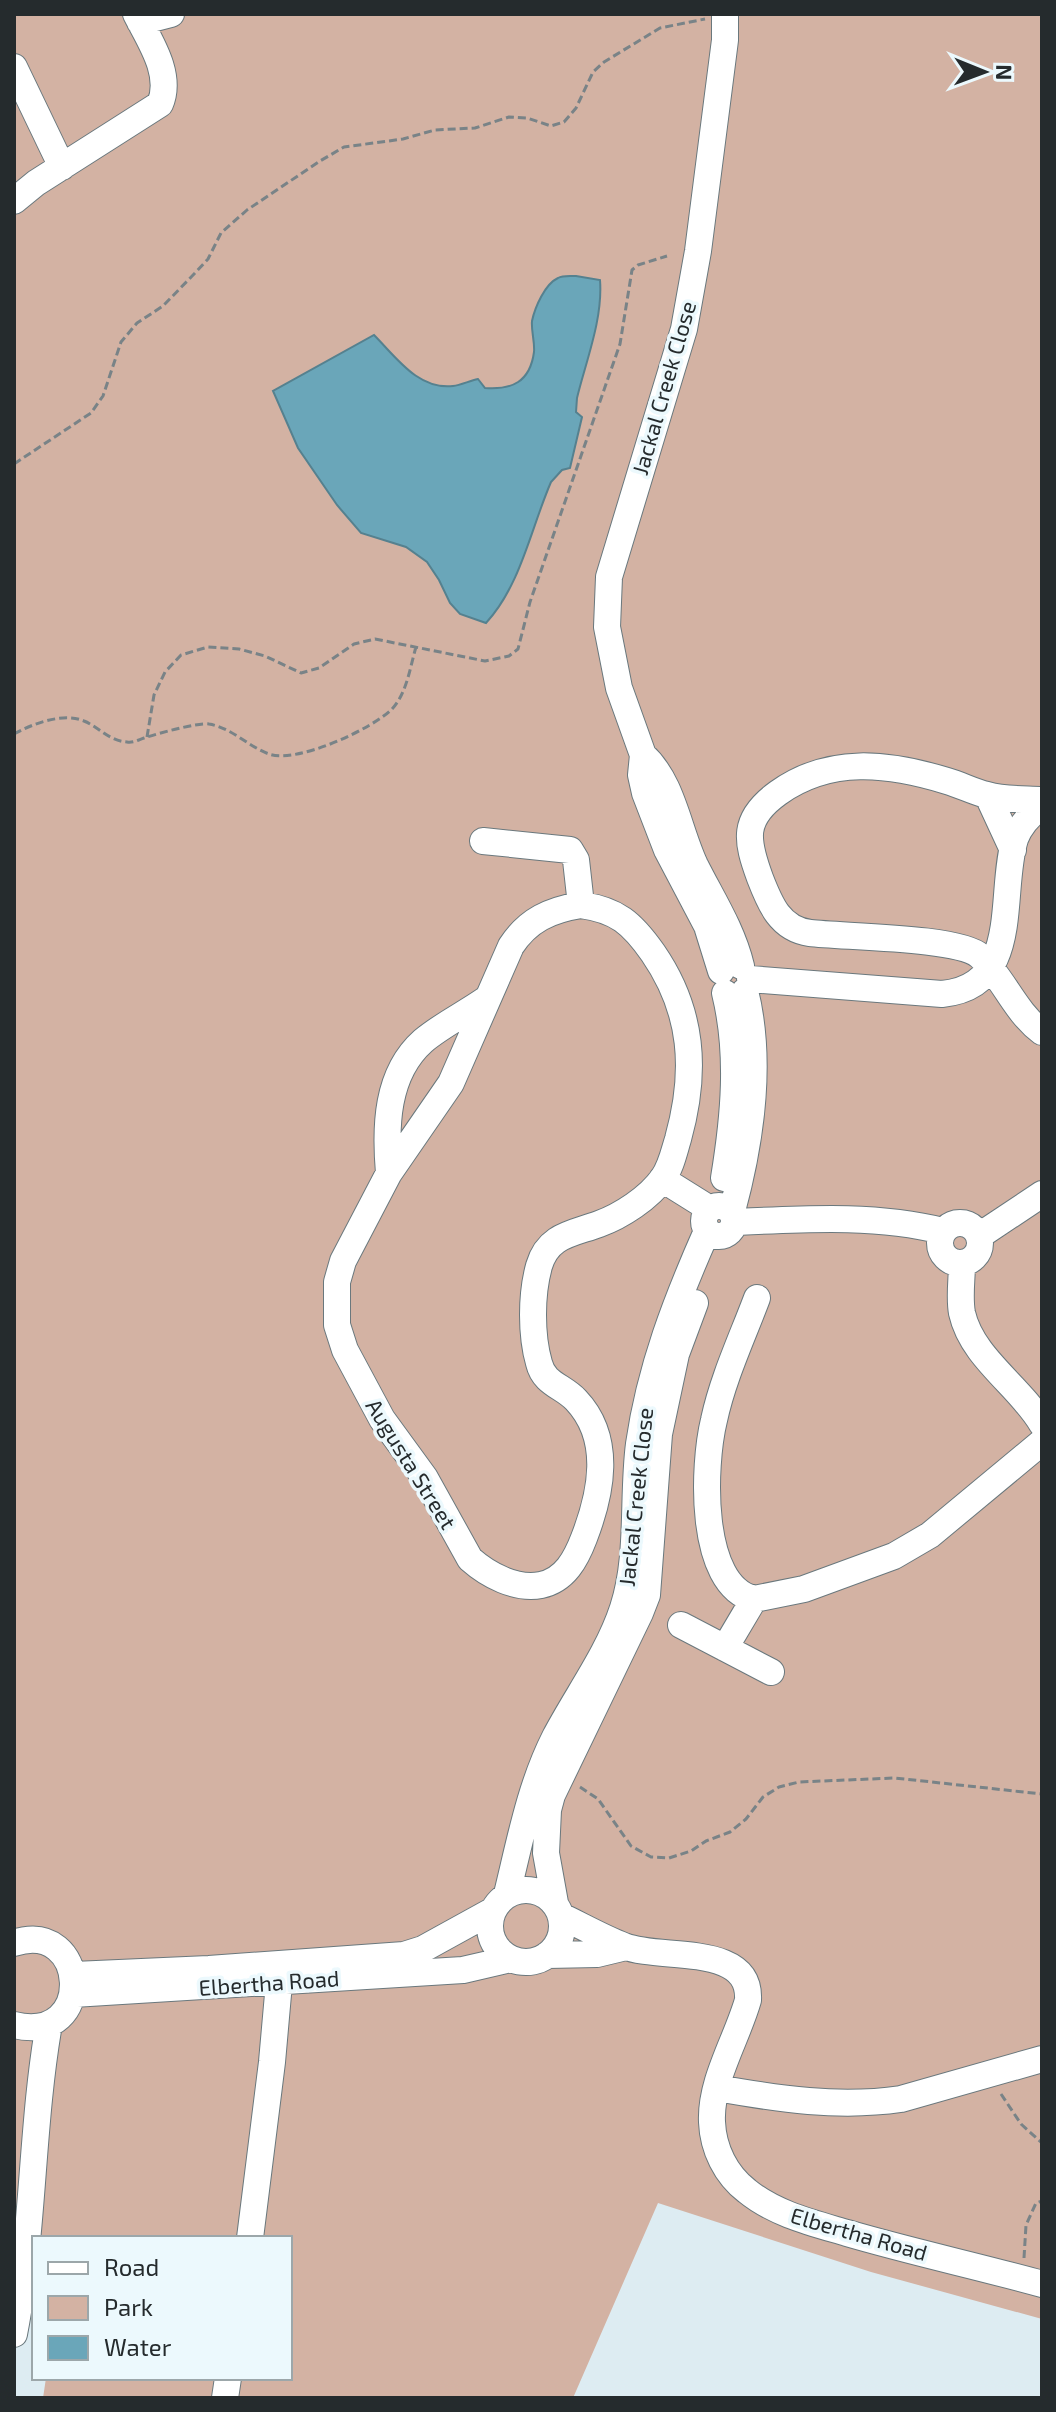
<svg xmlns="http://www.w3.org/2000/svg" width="1056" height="2412" viewBox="0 0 1056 2412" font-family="'Exo 2',sans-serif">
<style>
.green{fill:#d3b2a3}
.water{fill:#6aa6b9;stroke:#55818f;stroke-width:2}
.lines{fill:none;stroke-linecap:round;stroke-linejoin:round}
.minor-casing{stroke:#6a787d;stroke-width:28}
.path{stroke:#798387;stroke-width:3;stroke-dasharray:8 4;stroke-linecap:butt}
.minor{stroke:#fff;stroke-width:26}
.labels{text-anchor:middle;stroke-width:7;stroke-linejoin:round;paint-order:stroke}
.street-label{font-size:22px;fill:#252b2d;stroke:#ecf9fd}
</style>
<rect width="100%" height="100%" fill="#ddecf2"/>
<path class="green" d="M14,14h1028v2305l-171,-47 -213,-69 -85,195h-530l3,-20h244v-140h-256l-20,49z"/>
<path class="water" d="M576,276l24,4c3,39 -14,81 -23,118l-1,14 6,5 -12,51 -8,2 -11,12c-20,46 -30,103 -65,141l-26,-9 -10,-11 -11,-23 -12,-18 -21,-15 -45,-14 -24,-28 -39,-57 -25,-57 101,-56c22,22 44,55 79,51 8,-1 16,-5 25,-7l7,9c27,2 45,-6 49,-36 1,-10 -3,-21 -2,-31 3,-14 13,-37 26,-43 5,-3 13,-2 18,-2z"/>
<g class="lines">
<defs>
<path id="minor" d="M140,22l31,-8
M14,67l48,100
M14,201l22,-18 124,-79c13,-30 -11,-64 -24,-90
M643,755c30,27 35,74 52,110 17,34 37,64 46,101
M988,796l25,54
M1042,800c-18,-1 -38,0 -55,-5 -13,-3 -26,-10 -40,-14 -59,-18 -117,-25 -169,12 -36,26 -32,47 -18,85 10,26 20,51 50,55 34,4 149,4 170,23 24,23 35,56 62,76
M483,841l87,9 6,10 5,45
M581,905c36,5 51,18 72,48 40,58 44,118 25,186 -4,13 -7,28 -15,39 -14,20 -42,38 -64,46 -27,10 -51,11 -60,42 -8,29 -8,69 0,97 5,21 24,23 37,37 37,39 25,94 8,138 -8,21 -19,42 -43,47 -25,5 -53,-10 -71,-26l-45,-81 -43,-59 -37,-69 -8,-25v-43l6,-21 46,-88 62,-90 60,-137c17,-26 39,-36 70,-41z
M721,971l-14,-45 -40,-76 -22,-57 -4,-18 2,-20 -24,-67 -12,-61 2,-50 75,-248 14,-78 27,-211v-26
M750,979l192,15c81,-8 56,-101 73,-155 5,-14 16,-25 27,-34
M389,1173c-4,-46 -3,-99 34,-132 19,-16 42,-27 62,-41
M724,1178c10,-61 16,-124 1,-185
M662,1179l48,30
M704 1221a15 15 0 1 1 30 0a15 15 0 1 1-30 0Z
M732,1211c19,-70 31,-148 13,-220
M735,1222c69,-3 140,-8 208,9
M940 1243a20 20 0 1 1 40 0a20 20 0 1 1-40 0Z
M979,1236l63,-42
M962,1263c0,16 -3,34 0,50 10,45 58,73 80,111
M757,1298c-15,40 -34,80 -43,122 -11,45 -16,165 40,179l50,-10 90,-33 36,-21 112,-93
M681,1625l90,47
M725,1648l29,-49
M490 1926a36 36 0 1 1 72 0a36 36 0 1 1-72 0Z
M507,1894c13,-53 23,-108 48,-157 22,-42 53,-83 68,-129 17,-52 9,-110 16,-164 11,-76 37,-143 68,-213
M555,1903l-9,-50 2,-43 4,-15 88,-182 7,-18 12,-161 17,-80 19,-51
M561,1916c21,10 42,22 63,30 36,15 127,-4 124,54 -11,39 -38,81 -36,122 1,27 14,53 35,69 28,23 66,32 100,42 65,19 130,33 195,51
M14,1943c74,-25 83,102 0,82
M547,1955l50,-1 29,-7
M74,1975l135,-6 195,-14 19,-6 69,-38
M73,1994l390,-24 48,-11
M717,2088c61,11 122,20 184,11l141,-40
M250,2238l22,-176 7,-79
M14,2334c20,-102 17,-207 35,-310
M225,2398l3,-20"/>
</defs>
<use href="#minor" class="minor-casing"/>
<path class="path" d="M14,464l77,-51 12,-17 18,-54 16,-19 26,-17 32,-33 13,-14 13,-26 26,-23 73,-49 24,-14 59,-8 32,-9 40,-2 34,-11 18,1 24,8 13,-4 12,-14 17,-36 11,-10 56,-34 45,-9
M14,734c18,-10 49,-22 70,-13 15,6 25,20 43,21 6,1 11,-2 17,-4 12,-4 55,-16 65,-14 23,4 40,23 60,30 28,10 103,-25 123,-45 15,-16 18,-42 24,-62
M147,737l7,-42 11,-23 16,-17 27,-8 31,2 26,7 36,17 18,-5 35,-24 21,-5 110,22 24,-5 9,-7 12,-47 90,-258 12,-74 6,-5 29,-9
M580,1787l18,12 33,47 20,11 18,1 22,-7 15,-10 24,-9 16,-13 17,-22 16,-10 20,-5 96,-4 147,16
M1001,2094l20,30 21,19
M1024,2258l2,-33 10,-22 6,-2"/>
<use href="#minor" class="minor"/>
</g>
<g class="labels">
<g class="street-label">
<text transform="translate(664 388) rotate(-74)" y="8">Jackal Creek Close</text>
<text transform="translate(411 1464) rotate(58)" y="8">Augusta Street</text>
<text transform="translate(636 1497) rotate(-84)" y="8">Jackal Creek Close</text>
<text transform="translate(269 1983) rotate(-4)" y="8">Elbertha Road</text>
<text transform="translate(859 2234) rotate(16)" y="8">Elbertha Road</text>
</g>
</g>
<rect width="1056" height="2412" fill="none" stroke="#252b2d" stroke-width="32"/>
<rect x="32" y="2236" width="260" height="144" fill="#ecf9fd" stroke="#9ca7aa" stroke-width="2"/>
<rect x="48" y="2262" width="40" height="12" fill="#ffffff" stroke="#9ca7aa" stroke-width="2"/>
<text x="104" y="2276" font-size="24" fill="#252b2d">Road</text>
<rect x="48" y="2296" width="40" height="24" fill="#d3b2a3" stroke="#9ca7aa" stroke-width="2"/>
<text x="104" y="2316" font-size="24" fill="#252b2d">Park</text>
<rect x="48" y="2336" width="40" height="24" fill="#6aa6b9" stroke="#9ca7aa" stroke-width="2"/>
<text x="104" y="2356" font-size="24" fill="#252b2d">Water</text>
<g transform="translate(984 72) rotate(91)" stroke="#ecf9fd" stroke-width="6" paint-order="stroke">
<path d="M0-6L14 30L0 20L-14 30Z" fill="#252b2d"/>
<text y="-12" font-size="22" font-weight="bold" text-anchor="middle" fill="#252b2d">N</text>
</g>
</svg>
